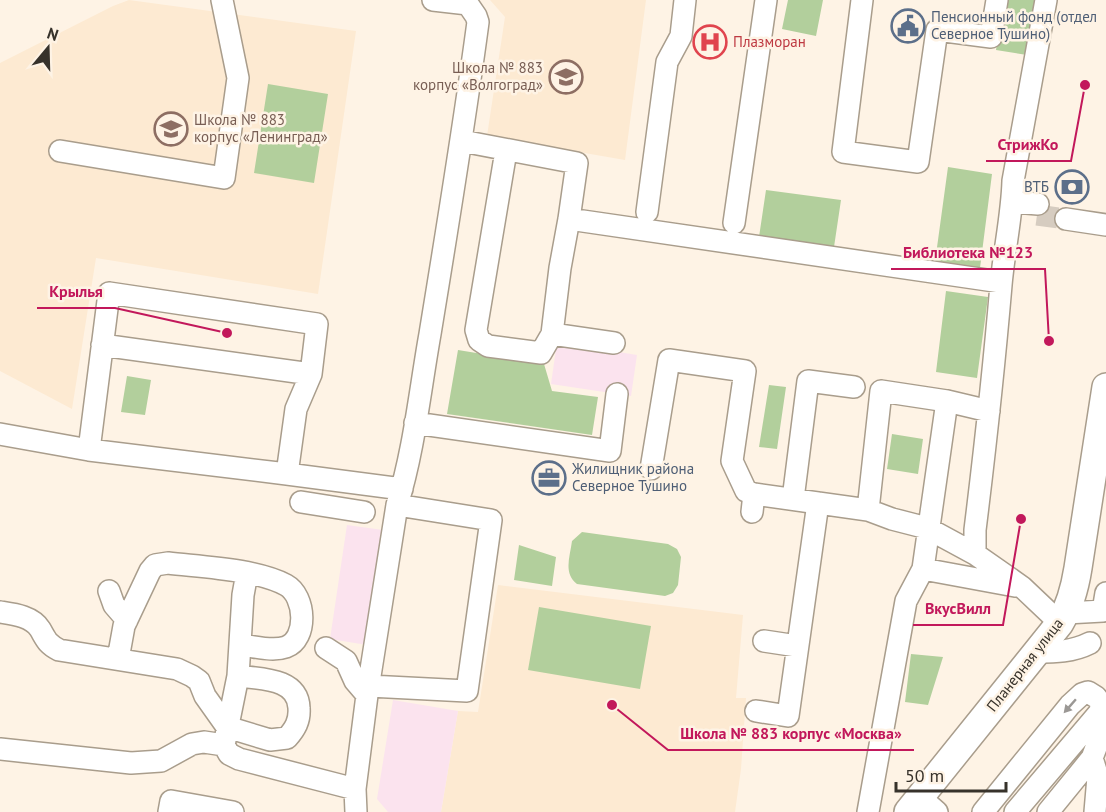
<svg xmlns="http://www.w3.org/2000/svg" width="1106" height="812" viewBox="0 0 1106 812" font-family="'PT Sans',sans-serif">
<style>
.built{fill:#fdead2}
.industrial{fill:#fbe3ee}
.green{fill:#b2cf9c}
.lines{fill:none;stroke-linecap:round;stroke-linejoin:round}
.minor-tunnel{stroke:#d6ccc0;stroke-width:21;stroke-dasharray:21 10;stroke-linecap:butt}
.minor-casing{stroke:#a99d8c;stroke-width:24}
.major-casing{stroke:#a99d8c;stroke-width:30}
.minor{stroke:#fff;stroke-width:21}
.major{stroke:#fff;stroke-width:27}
.oneway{fill:#9b9895}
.labels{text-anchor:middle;stroke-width:5;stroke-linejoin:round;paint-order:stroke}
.service-label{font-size:15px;fill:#4e5e75;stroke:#fef3e5;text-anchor:start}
.health-label{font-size:15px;fill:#be3a42;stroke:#fef3e5;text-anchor:start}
.education-label{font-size:15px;fill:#785e54;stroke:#fef3e5;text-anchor:end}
.street-label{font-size:15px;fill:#37322b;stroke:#fef3e5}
.leader{fill:none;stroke:#c2185b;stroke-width:2}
.callout-dot{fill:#c2185b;stroke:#fef3e5;stroke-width:2}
.callout-label{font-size:16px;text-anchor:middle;font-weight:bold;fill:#c2185b;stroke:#fef3e5;stroke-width:5;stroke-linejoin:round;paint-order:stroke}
</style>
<rect width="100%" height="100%" fill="#fef3e5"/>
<path class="built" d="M129,0l227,31 -38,263 -222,-36 -24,151 -72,-38v-308l113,-57z
M490,0h156l-21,160 -138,-24 18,-119z
M498,585l245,30 -7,83h10l-5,71 -6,43h-294l17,-101 20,1z"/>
<path class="industrial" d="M557,342l80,13 -6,41 -80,-12z
M347,525l36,5 -16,115 -37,-6z
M393,700l65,11 -17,101h-53l-11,-13z"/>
<path class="green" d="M788,0h35l-7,36 -34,-7z
M1004,0h32l-9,55 -31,-5z
M268,84l60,10 -14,89 -60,-10z
M948,167l44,7 -12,94 -45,-6z
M766,190l75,10 -7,47 -75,-10z
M946,291l42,6 -11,81 -41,-6z
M458,350l86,14 8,27 46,6 -6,38 -145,-21z
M127,376l24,4 -6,35 -24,-3z
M769,385l17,2 -9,62 -18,-2z
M892,434l31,5 -5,35 -31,-5z
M582,532l86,12 9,5 4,8 -3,28 -5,8 -8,3 -88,-12c-14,-11 -7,-27 -5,-43z
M519,545l37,12 -4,29 -38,-6z
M539,607l112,19 -11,63 -112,-19z
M911,654l32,3 -15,48 -23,-3z"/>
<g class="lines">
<path class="minor-tunnel" d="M1037,215l29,4"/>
<defs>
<path id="minor" d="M433,0l35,4
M862,0l-19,152 75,10 19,-132 54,7 6,-37
M462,141l115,22 -8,56 -9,49 -8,66 -11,19 -53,-7 -9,-6 -3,-10 30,-179
M60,151l164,27 14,-100 -16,-78
M1012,202l26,2
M647,212l20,-150 14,-26 4,-36
M569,219l432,63
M1066,219l40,6
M734,223l32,-223
M552,334l62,9
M102,345l209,29
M415,423l195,28 7,-57
M0,434l89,16 198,24
M89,450l20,-157 208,31 -6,50 -15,35 -9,65 115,15
M651,469l18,-109 76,11 -13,90 14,30 8,3 114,16 24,9 35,9 48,26 47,33 38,36
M793,499l15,-118 46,6
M301,502l63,10
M868,510l13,-119 66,10 42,10
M752,512l2,-18
M975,554v-24c10,-81 19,-163 26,-245 3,-35 11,-69 12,-104l33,-181
M923,569l92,17
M247,573l-4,22 -5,81 -14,69 5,9 10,5 116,30
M109,591l5,14 13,15
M0,612c13,2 32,4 40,17 6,10 7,15 19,21l118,19 15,7 7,5 6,15 22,31 43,13 17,-2c8,-9 13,-17 12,-30 -1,-30 -38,-29 -61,-32
M1066,613l37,-2 3,-18
M764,641l33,5
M326,648l20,13 9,20 12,14
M1036,652c20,0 36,0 54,-9
M118,659l6,-33 26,-55 5,-6 13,-2c34,4 88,6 118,22 20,11 22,54 0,62 -14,5 -32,-1 -46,-2
M369,686l98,5 24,-171 -94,-15
M756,711l32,5 30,-213
M0,749l131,14 30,-2 31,-17 12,-2 20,3
M1092,758l6,19 -3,35
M920,797l17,15
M169,812l2,-11 62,11
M356,812l-1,-23 12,-94 30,-190c17,-54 23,-115 33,-171 17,-104 34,-207 48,-312l-2,-6 -11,-16
M868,812l38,-211 17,-32 24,-168
M983,812l87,-107 12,-11 6,-2 8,5 8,10 -2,25 -10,26 -44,54
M1015,812l89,-105"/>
<path id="major" d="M908,812l152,-189c10,-17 15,-36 18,-55l28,-181"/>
</defs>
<use href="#minor" class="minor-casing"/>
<use href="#major" class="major-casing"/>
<use href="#minor" class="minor"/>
<use href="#major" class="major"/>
</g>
<defs><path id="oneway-solid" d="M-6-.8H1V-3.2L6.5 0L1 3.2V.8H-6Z" transform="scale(1.5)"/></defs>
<use class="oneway" href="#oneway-solid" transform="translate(1070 706) rotate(131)"/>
<defs>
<symbol id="civic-ring" viewBox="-11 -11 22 22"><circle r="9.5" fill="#fef3e5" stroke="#5c6f8a" stroke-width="1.5"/><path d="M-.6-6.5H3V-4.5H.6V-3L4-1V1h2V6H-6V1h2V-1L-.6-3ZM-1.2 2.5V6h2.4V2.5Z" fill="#5c6f8a"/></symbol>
<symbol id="hospital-ring" viewBox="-11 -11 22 22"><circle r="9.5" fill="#fef3e5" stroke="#e0444e" stroke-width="1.5"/><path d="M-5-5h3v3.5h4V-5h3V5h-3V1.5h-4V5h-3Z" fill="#e0444e"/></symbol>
<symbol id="school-ring" viewBox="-11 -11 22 22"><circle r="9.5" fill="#fef3e5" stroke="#8d6e63" stroke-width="1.5"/><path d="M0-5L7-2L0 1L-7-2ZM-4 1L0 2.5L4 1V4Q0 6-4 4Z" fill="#8d6e63"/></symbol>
<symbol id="bank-ring" viewBox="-11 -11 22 22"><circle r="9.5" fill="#fef3e5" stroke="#5c6f8a" stroke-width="1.5"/><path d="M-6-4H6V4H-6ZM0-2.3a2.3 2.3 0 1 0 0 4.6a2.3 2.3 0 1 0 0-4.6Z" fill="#5c6f8a"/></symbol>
<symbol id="office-ring" viewBox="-11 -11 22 22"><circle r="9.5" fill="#fef3e5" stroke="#5c6f8a" stroke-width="1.5"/><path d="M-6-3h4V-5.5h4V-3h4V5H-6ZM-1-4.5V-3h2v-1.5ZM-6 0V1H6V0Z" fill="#5c6f8a"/></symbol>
</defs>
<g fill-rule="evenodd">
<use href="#civic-ring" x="889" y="7" width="38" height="38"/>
<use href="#hospital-ring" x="691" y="23" width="38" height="38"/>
<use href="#school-ring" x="547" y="58" width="38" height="38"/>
<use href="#school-ring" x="152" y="110" width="38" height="38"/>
<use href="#bank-ring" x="1053" y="168" width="38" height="38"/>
<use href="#office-ring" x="530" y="459" width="38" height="38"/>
</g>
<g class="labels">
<g class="service-label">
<text x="931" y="22">Пенсионный фонд (отдел<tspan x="931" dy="17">Северное Тушино)</tspan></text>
<text x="1049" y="192" text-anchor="end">ВТБ</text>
<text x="572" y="474">Жилищник района<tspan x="572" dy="17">Северное Тушино</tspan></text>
</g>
<g class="health-label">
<text x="733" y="47">Плазморан</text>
</g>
<g class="education-label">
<text x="543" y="73">Школа № 883<tspan x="543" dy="17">корпус «Волгоград»</tspan></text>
<text x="194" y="125" text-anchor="start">Школа № 883<tspan x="194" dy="17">корпус «Ленинград»</tspan></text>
</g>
<g class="street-label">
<text transform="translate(1025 665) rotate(-52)" y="5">Планерная улица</text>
</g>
</g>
<path class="leader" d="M1085 85L1071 161H986M1049 341L1045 269H891M227 333L115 308H37M1021 519L1003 625H913M612 705L668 750H914"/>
<g class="callout-dot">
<circle cx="1085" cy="85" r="6"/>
<circle cx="1049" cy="341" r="6"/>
<circle cx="227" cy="333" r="6"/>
<circle cx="1021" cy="519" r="6"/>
<circle cx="612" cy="705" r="6"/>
</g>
<g class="callout-label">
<text x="1028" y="150">СтрижКо</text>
<text x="968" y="258">Библиотека №123</text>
<text x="76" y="297">Крылья</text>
<text x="958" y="614">ВкусВилл</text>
<text x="791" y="739">Школа № 883 корпус «Москва»</text>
</g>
<g transform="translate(48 48) rotate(19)" stroke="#fef3e5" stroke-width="4.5" paint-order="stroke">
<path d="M0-4.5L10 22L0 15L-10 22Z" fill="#37322b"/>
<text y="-9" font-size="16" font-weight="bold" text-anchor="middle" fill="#37322b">N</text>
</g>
<path d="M896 782v9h110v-9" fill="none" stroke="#37322b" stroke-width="3"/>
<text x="905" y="782" font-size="18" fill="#37322b" stroke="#fef3e5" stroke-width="4.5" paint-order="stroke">50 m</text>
</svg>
